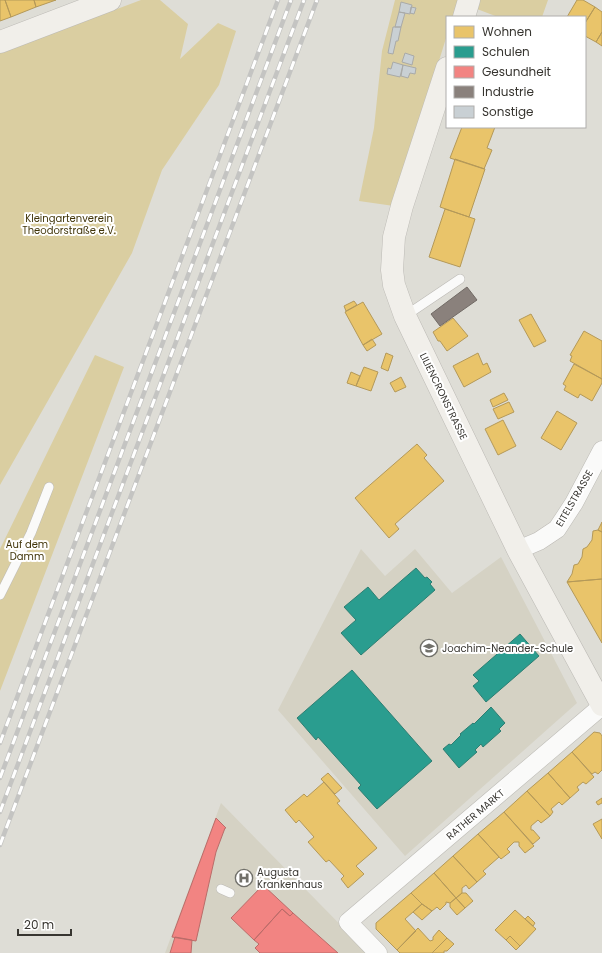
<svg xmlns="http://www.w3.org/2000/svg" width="602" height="953" viewBox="0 0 602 953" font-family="Poppins,sans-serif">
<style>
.built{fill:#d5d2c4}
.green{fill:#dacea1}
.homes{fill:#e9c46a;stroke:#b49959}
.schools{fill:#2a9d8f;stroke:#2e7e72}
.health{fill:#f28482;stroke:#ba6c69}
.industry{fill:#8a817c;stroke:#716a65}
.building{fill:#c9d0d4;stroke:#a9aaa8}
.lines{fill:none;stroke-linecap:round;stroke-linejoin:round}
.lane-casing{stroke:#bcbab5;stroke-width:10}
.street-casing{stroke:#bcbab5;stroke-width:19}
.secondary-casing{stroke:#bcbab5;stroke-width:23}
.lane{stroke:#fafaf9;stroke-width:9}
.street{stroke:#fafaf9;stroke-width:18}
.secondary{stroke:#f1efea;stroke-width:22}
.rail-casing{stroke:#c4c4c2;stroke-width:4.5}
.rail{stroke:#fff;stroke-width:3;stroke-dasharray:9;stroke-linecap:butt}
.labels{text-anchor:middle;stroke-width:4;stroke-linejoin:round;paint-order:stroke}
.park-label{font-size:10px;fill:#413509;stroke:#fff}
.street-label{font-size:10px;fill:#373530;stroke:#fff}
.poi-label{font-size:10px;fill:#373530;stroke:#fff;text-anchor:start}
</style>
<rect width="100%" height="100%" fill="#deddd6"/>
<path class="built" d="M361,549l24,27 30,-27 37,44 49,-36 76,146 -172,153 -127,-146z
M221,803l147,150h-203z"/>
<path class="green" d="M141,0h19l28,24 -8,35 38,-36 18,8 -17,54 -57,85 -30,83 -132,232v-432z
M395,0h63l-5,17h-6v18l-53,171 -35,-5 15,-73 8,-77z
M480,0h68l-6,17h-44l-21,-8z
M95,355l29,12 -124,324v-142z"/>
<path class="homes" d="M0,0h5l6,17 -11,4z
M5,0h29l2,7 -25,10z
M34,0h22l-20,7z
M577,0h6l12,7 -10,16v-6h-18z
M595,7l7,5v20l-6,10 -11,-6v-13z
M602,32v14l-6,-4z
M462,127h33l-8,21 5,2 -8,19 -34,-11z
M455,159l30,10 -16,48 -29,-10z
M445,209l30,10 -15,48 -31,-10z
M354,301l3,4 -11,6 -2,-5z
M363,302l19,32 -19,11 -18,-33z
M531,314l15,27 -12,6 -15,-27z
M453,318l15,18 -21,15 -7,-10h-2l-5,-9z
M584,331l18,10v38l-32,-18 2,-5 -2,-1z
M372,339l4,6 -9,6 -4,-6z
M386,353l7,3 -5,15 -7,-3z
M478,353l5,12 4,-2 4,9 -27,15 -11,-21z
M574,364l28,15v4l-10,18 -12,-7 -2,4 -14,-8 2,-4 -3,-2z
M364,367l14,5 -7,19 -15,-5z
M351,372l9,4 -4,10 -9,-3z
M401,377l5,10 -11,5 -5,-9z
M504,393l4,7 -15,7 -3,-7z
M509,402l5,10 -16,7 -5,-10z
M557,411l20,12 -16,27 -20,-12z
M503,420l13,26 -18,9 -13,-26z
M417,444l10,11 -3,3 20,23 -49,43 4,5 -10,9 -34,-40z
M602,522v10l-4,-2z
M598,530l4,2v47l-35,3 5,-8 2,-9 4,-1 4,-7 1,-8 4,-2 5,-7 1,-9z
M602,579v64l-35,-61z
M594,732l6,1 2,3v34l-4,4 -3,-2 -3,2 -20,-22z
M572,752l22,25 -8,7 -3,-2 -6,5 2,3 -9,8 -22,-25z
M328,773l14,15 -7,6 -14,-15z
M548,773l22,25 -8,7 -3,-3 -8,7 2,3 -3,4 -23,-25z
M324,782l16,19 -3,2 40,45 -21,18 8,8 -16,14 -7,-9 3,-3 -15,-16 -3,2 -18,-20 6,-5 -15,-17 -3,3 -11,-13 19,-16 3,3z
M527,791l23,25 -9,7 -3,-3 -7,6v4h2l7,8 -7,6 -29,-32z
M602,798v5l-4,2 -2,-3z
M504,812l30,34 -9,7 -6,-7v-4h-5l-7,7 3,3 -9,7 -23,-25z
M602,819v20l-9,-15z
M478,834l21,23 -16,14 3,3 -9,8 -24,-26z
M453,856l24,26 -8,7 -3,-4 -4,3v5l-6,5 -22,-25z
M434,873l22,25 -6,5 -4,-1v2l-6,6 -3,-3 -5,4 -10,-7 -11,-11z
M411,893l11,11 -17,15 11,12 -19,19 -21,-21v-6z
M462,893h4l7,8 -8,7 -9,-10z
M456,898l9,10 -8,7 -7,-8v-4z
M422,904l10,7 -10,9 -9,-8z
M515,910l21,19 -16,17 -10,-10 -4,4 -11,-10z
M528,916l7,7 -2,3 -8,-7z
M418,928l12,13 3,-1v-3l6,-7 8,8 -15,15h-32l-3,-3z
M510,936l10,10 -4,4 -10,-10z
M447,938l7,6 -7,7h-3v2h-12z"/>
<path class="schools" d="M416,568l9,10 2,-1 5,5 -2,2 5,6 -74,65 -20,-22 15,-13 -12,-13 24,-20 11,13z
M520,634l19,22 -53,46 -13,-16 6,-5 -6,-6z
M352,670l80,91 -55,48 -19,-21 3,-3 -43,-48 -2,3 -19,-22z
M491,707l14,16 -6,6 2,2 -18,16 -2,-3 -6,6 2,2 -18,16 -16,-19 6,-5 2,1 10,-10 -1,-1 13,-11 1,1z"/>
<path class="health" d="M216,818l10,10h-1l-9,24 -20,89 -24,-4z
M263,885l30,28 -3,3 -8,-7 -28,31 -23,-22z
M282,909l8,7 3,-3 45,40h-78l-5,-5 4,-4 -5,-4z
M175,937l17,3 -1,13h-21z"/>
<path class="industry" d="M467,287l10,13 -37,26 -9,-12z"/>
<path class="building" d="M401,2l11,3 -2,9 -11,-2z
M411,7l5,1 -2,6 -4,-1z
M399,12l6,1 -4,14h-6z
M393,27h8l-3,14h-2l-3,13 -5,-1z
M405,53l9,3 -2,9 -10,-3z
M393,62l10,3 -3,12 -13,-3 1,-6 3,1z
M403,65l13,3 -1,6 -5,-1 -2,5 -7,-2z"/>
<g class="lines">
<defs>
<path id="lane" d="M405,316l55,-37
M0,595l31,-62 18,-46
M221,889l9,4"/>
<path id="street" d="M518,550l21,-9 18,-12 17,-26 28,-53
M378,953l-30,-31 254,-216"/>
<path id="secondary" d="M464,17l5,-17
M0,42l110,-42
M447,68l-45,138 -8,31 -2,33 2,15 11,31 113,234 84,155"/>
</defs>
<use href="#lane" class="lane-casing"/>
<use href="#street" class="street-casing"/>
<use href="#secondary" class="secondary-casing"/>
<use href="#lane" class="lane"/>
<use href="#street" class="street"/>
<use href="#secondary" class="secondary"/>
<defs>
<path id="rail" d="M0,743l278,-743
M0,778l291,-778
M0,812l304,-812
M0,845l317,-845"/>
</defs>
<use href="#rail" class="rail-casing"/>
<use href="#rail" class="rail"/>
</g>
<defs>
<symbol id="school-ring" viewBox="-11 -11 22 22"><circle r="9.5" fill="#fff" stroke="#71706a" stroke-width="1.5"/><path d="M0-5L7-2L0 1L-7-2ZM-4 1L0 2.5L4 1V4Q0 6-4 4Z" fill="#71706a"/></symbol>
<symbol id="hospital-ring" viewBox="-11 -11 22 22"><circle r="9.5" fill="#fff" stroke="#71706a" stroke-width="1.5"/><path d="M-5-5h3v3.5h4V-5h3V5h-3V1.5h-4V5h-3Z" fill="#71706a"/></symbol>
</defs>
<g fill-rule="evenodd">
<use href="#school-ring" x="419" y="638" width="20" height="20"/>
<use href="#hospital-ring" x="234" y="868" width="20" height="20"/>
</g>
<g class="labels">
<g class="park-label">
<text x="69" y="222">Kleingartenverein<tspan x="69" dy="12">Theodorstraße e.V.</tspan></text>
<text x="27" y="548">Auf dem<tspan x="27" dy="12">Damm</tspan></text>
</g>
<g class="street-label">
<text transform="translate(444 396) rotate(64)" y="4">LILIENCRONSTRASSE</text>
<text transform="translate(574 498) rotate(-60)" y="4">EITELSTRASSE</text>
<text transform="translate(475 814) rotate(-40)" y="4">RATHER MARKT</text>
</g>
<g class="poi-label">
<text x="442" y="652">Joachim-Neander-Schule</text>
<text x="257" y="876">Augusta<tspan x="257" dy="12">Krankenhaus</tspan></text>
</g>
</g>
<rect x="446" y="16" width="140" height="112" fill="#ffffff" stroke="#afaeac"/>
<rect x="454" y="26" width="20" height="12" fill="#e9c46a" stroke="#afaeac"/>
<text x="482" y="36" font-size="12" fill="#373530">Wohnen</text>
<rect x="454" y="46" width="20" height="12" fill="#2a9d8f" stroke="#afaeac"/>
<text x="482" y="56" font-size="12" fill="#373530">Schulen</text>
<rect x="454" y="66" width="20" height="12" fill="#f28482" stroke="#afaeac"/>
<text x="482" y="76" font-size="12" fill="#373530">Gesundheit</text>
<rect x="454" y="86" width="20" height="12" fill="#8a817c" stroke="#afaeac"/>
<text x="482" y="96" font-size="12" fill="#373530">Industrie</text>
<rect x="454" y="106" width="20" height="12" fill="#c9d0d4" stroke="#afaeac"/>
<text x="482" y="116" font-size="12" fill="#373530">Sonstige</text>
<path d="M18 929v6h53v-6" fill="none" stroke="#373530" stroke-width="2"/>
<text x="24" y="929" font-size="12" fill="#373530" stroke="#ffffff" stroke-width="3" paint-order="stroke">20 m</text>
</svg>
